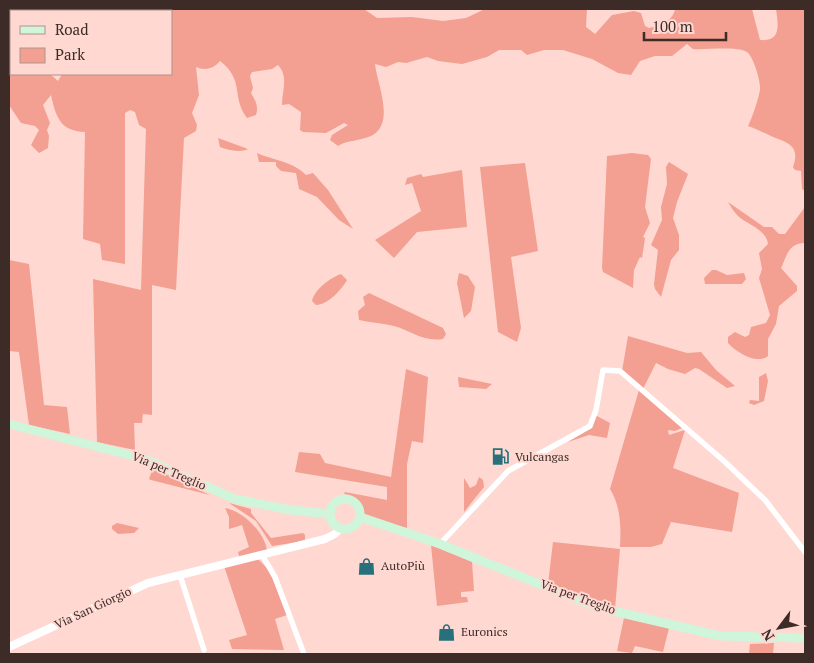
<svg xmlns="http://www.w3.org/2000/svg" width="814" height="663" viewBox="0 0 814 663" font-family="'PT Serif',serif">
<style>
.green{fill:#f39f91;fill-rule:evenodd}
.lines{fill:none;stroke-linecap:round;stroke-linejoin:round}
.minor{stroke:#fff;stroke-width:5.5}
.tertiary{stroke:#fff;stroke-width:8}
.secondary{stroke:#cff5da;stroke-width:9}
.labels{text-anchor:middle;stroke-width:4;stroke-linejoin:round;paint-order:stroke}
.poi-label{font-size:12px;fill:#3d2b28;stroke:#fed8d1;text-anchor:start}
.street-label{font-size:12px;fill:#3d2b28;stroke:#fed8d1}
</style>
<rect width="100%" height="100%" fill="#fed8d1"/>
<path class="green" d="M9,9h355l13,9 35,-1 31,4 23,-3 19,-9h102l-1,18 9,7 17,-19 22,-4 7,2 4,13 4,2c11,-2 24,-7 26,-19h77l8,31c22,2 18,-16 16,-31h29v182l-3,-2 -1,-18 -6,-1 -2,-3c7,-20 -3,-24 -20,-30 -9,-4 -16,-8 -25,-11 3,-5 13,-33 12,-39 0,-8 -7,-31 -13,-35 -10,-6 -41,-2 -54,-3l-6,-5 -15,12h-17l-15,5 -9,14 -13,-2 -26,-14 -29,-9h-19l-17,5 -6,-5h-22l-12,7 -25,7 -24,-3 -11,-4 -21,6 -8,-1 -12,5 -11,-3c2,20 21,60 -4,72 -11,5 -24,4 -33,10l-8,-6 2,-5 16,-10 -4,-2 -18,10 -23,-1 -3,-2 1,-18 -12,-8 -7,1c0,-15 7,-28 -4,-40l-6,4 -20,3 -2,4 3,12 -2,5c4,7 8,13 5,22l-9,3c-16,-21 -2,-38 -27,-57 -6,8 -16,10 -24,6l3,28 -7,18 5,12 -1,6 -12,7 -8,152 -24,-5v130l-9,-1 -1,9h-8l1,27 -38,-8 -4,-163 48,11 5,-161 -7,-4 -4,-13 -5,-2 -5,3v151l-23,-4 -2,-16 -17,-5 2,-107c-25,-1 -29,-15 -34,-37l-8,10 7,18 -3,7 2,6 -1,12 -9,5 -8,-8 8,-15 -4,-4 -14,-3 -12,-18zM11,11h160v63h-109l-4,7 -8,-7h-39z
M218,138l30,11c-8,4 -20,1 -28,-2z
M257,153c18,8 35,8 49,22l7,-2 15,17 25,39 -14,-9 -22,-23 -18,-8 -3,-16 -15,-2 -5,-5v-4h-17z
M632,153l16,2 3,4 -6,48 5,16 -7,14 2,1 -3,20 -2,-1 -6,13 -1,18 -30,-16 -1,-4 5,-112z
M669,162l19,12 -11,28 -4,16 6,17v15l-8,10 -10,37 -6,-8 -1,-5 4,-34 -7,-5 11,-25 -1,-13 6,-23 -1,-17z
M525,163l13,88 -27,6 10,71 -4,14 -19,-10 -18,-165z
M462,170l5,57 -50,5 -23,26 -19,-18 46,-29 -9,-28 -7,2 2,-7 14,-4 2,3z
M728,202l36,25h8l7,7h6l20,-27v36c-17,0 -18,13 -24,25l16,18v5l-18,15 -3,18 -8,15v17c-12,9 -32,-4 -40,-13v-6l7,-5 10,5 4,-2 2,-8 15,-4 4,-8 -11,-37 3,-9 -3,-16 9,-9c-2,-15 -20,-19 -30,-28 -4,-4 -7,-9 -10,-14z
M9,260l20,4 15,141 23,2 3,27 -41,-9 -10,-73 -10,-1z
M712,270h4l11,5 17,-2 2,6 -4,5h-37l-1,-6z
M459,273l9,3 7,11 -4,24 -7,7 -7,-35z
M341,274l6,6c-5,9 -19,25 -31,25l-4,-4c3,-12 18,-23 29,-27z
M369,293l74,35 3,6 -3,5c-20,3 -31,-8 -49,-13 -11,-3 -23,-3 -35,-6l-1,-9 7,-6 -2,-8z
M628,336l59,17 14,-1 15,18 19,16 -8,2 -28,-19 -4,-1 -10,6 -17,-5 -12,-6 -13,26 -21,-18z
M406,369l22,8 -5,66 -11,-2 -5,23v64c-11,-2 -26,-3 -36,-8 -13,-8 -9,-23 -27,-26l1,-2 42,8v-13l-92,-15 4,-20 21,2 5,9 66,14z
M766,373l2,8 -4,20 -10,4 -5,-2 1,-3 9,1v-24z
M458,377l34,7 -6,5 -27,-2z
M639,390l43,38 -7,3 -7,-1 1,5 16,-5 -12,38 66,25 -7,39 -61,-10 -9,22 -11,3h-31c1,-20 1,-40 -10,-58z
M595,415l15,8 -3,15 -18,-3 -21,7 15,-9z
M153,468l57,27 -59,-15 -2,-1z
M479,477l4,3 1,7 -20,25v-34l6,10 6,-3z
M229,503l22,6v4l20,25 32,-5 2,2v6l-33,5 -16,-25z
M225,508c18,3 39,24 42,42l-27,9 -2,-7 11,-5 -7,-22 -13,4v-12z
M117,523l22,5 -5,5 -16,1 -6,-5v-3z
M553,542l67,7 -5,60 -67,-25z
M431,545l41,17 2,29 -13,1v5h6l1,5 -31,4z
M258,559l11,11 18,45 -12,4 9,31 -52,-1 -3,-9 18,-5 -23,-69z
M624,618l45,10 -6,24 -28,-6 -3,7 -15,-2z
M774,643l-1,11h-24l1,-10z"/>
<g class="lines">
<path class="minor" d="M440,544l68,-73 82,-45 6,-16 7,-40 17,1 104,90 41,39 40,52
M262,555l13,22 29,77
M180,575l24,75"/>
<path class="tertiary" d="M9,647l139,-64 177,-44 10,-5 5,-6"/>
<path class="secondary" d="M9,424l136,35 90,40 56,11 38,4
M330 514a15 15 0 1 1 30 0a15 15 0 1 1-30 0Z
M360,517l80,27 144,58 25,8 111,26 85,2"/>
</g>
<defs>
<symbol id="fuel-bare" viewBox="-9 -9 18 18"><path d="M-5.5-6h7V0h2V4h1.3V-2.5L3-4.5l.8-.8L6-3V5H2.5V1h-1V6h-7ZM-4.2-4.7v3.2H.2V-4.7Z" fill="#28707c" stroke="#fed8d1" stroke-width="2.5" paint-order="stroke"/></symbol>
<symbol id="shop-bare" viewBox="-9 -9 18 18"><path d="M-5-2.5h2.3a2.7 3.5 0 0 1 5.4 0H5L5.5 6h-11ZM-1.5-2.5h3a1.5 2.3 0 0 0-3 0Z" fill="#28707c" stroke="#fed8d1" stroke-width="2.5" paint-order="stroke"/></symbol>
</defs>
<g fill-rule="evenodd">
<use href="#fuel-bare" x="488" y="444" width="25" height="25"/>
<use href="#shop-bare" x="354" y="554" width="25" height="25"/>
<use href="#shop-bare" x="434" y="620" width="25" height="25"/>
</g>
<g class="labels">
<g class="poi-label">
<text x="515" y="461">Vulcangas</text>
<text x="381" y="570">AutoPiù</text>
<text x="461" y="636">Euronics</text>
</g>
<g class="street-label">
<text transform="translate(169 471) rotate(23)" y="4">Via per Treglio</text>
<text transform="translate(578 597) rotate(20)" y="4">Via per Treglio</text>
<text transform="translate(93 608) rotate(-25)" y="4">Via San Giorgio</text>
</g>
</g>
<rect width="814" height="663" fill="none" stroke="#3d2b28" stroke-width="20"/>
<rect x="10" y="10" width="162" height="65" fill="#fed8d1" stroke="#b1938d"/>
<rect x="20" y="26" width="25" height="8" fill="#cff5da" stroke="#b1938d"/>
<text x="55" y="35" font-size="15" fill="#3d2b28">Road</text>
<rect x="20" y="48" width="25" height="15" fill="#f39f91" stroke="#b1938d"/>
<text x="55" y="60" font-size="15" fill="#3d2b28">Park</text>
<g transform="translate(779 628) rotate(238)" stroke="#fed8d1" stroke-width="4" paint-order="stroke">
<path d="M0-4L9 19L0 12L-9 19Z" fill="#3d2b28"/>
<text y="-8" font-size="14" font-weight="bold" text-anchor="middle" fill="#3d2b28">N</text>
</g>
<path d="M644 32v8h82v-8" fill="none" stroke="#3d2b28" stroke-width="2.5"/>
<text x="652" y="32" font-size="15" fill="#3d2b28" stroke="#fed8d1" stroke-width="4" paint-order="stroke">100 m</text>
</svg>
